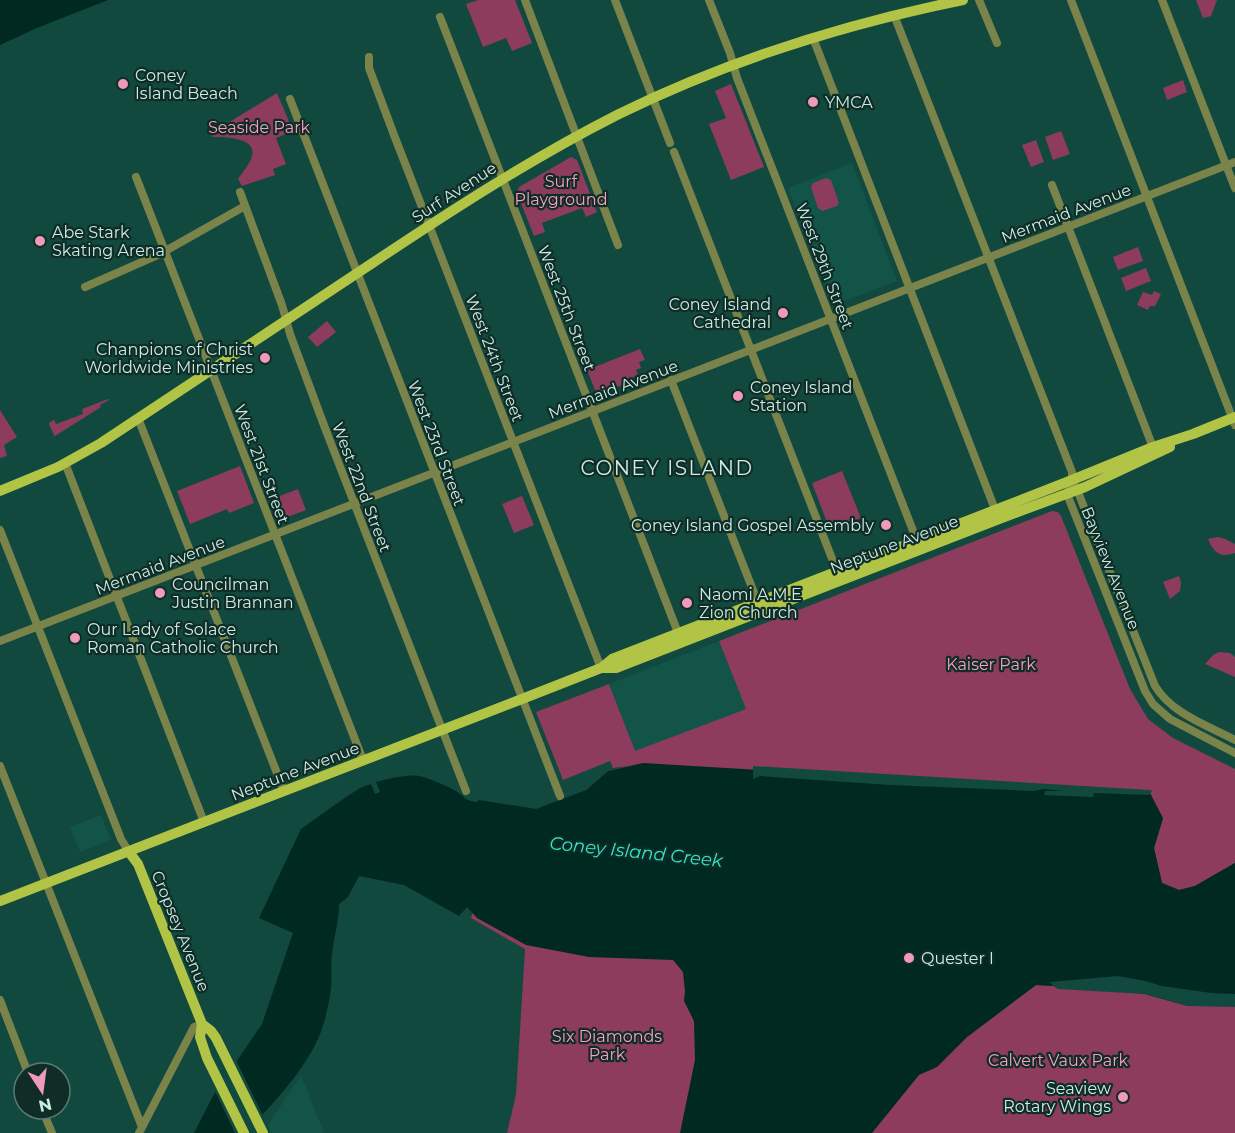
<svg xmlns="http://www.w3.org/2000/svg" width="1235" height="1133" viewBox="0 0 1235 1133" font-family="Montserrat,sans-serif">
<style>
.built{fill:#125448}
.green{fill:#8d3c5d}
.water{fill:#002921}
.pier{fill:#12493f}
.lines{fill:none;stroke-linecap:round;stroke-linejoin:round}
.minor{stroke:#79834a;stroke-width:8}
.major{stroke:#b1c445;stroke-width:10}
.poi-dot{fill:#ef9ab8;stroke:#0f2c26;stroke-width:2}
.labels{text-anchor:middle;stroke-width:4.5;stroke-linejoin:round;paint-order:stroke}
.poi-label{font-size:16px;fill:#cbece3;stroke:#0f2c26;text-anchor:start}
.park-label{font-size:16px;fill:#fc9ebf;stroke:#0f2c26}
.street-label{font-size:16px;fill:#cbece3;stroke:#0f2c26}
.water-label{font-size:18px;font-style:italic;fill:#2eeac9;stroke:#0f2c26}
.quarter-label{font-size:20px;letter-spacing:1.5px;fill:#cbece3;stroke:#0f2c26}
</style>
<rect width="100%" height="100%" fill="#12493f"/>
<path class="built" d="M852,163l45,118 -63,24 -46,-117z
M719,641l27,68 -111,43 -26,-68z
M101,815l10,25 -31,12 -10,-25z
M301,1075l23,58h-53l-3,-7 7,-13h1z"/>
<path class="green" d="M478,0h37l17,43 -20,8 -6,-13 -23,9 -17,-43z
M1196,0h21l-6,16 -8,2z
M1183,80l4,12 -20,8 -4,-12z
M731,84l33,83 -33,13 -22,-56 17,-6 -11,-27z
M277,93l16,38 -17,7 10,26 -13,5 2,6 -33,11 -4,-7c3,-5 8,-10 11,-16 15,-25 -21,-26 -36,-26l-3,-3z
M1061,131l9,23 -17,6 -8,-23z
M1036,140l8,22 -13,5 -9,-22z
M571,157l6,3 20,52 -11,5 -4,-9 -40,15 3,9 -11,4 -17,-43 2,-6z
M826,178l5,2 8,23 -2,3 -15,5 -4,-3 -7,-21 2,-4z
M1138,247l5,14 -25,9 -5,-13z
M1146,268l5,13 -25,10 -5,-13z
M1154,291l7,3 -6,12h-5l-2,4 -11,-5 6,-13 9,3z
M327,321l9,11 -19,15 -9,-10z
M640,349l5,11 -6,2 2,6 -5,2 2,5 -12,5 1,3 -30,12 -10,-25z
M108,399l1,1 -9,5 1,2 -46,29 -1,-1 -5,-11 1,-2 4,-2 2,4 27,-10 -1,-5z
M0,410l17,27 -13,8 3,11 -7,2z
M240,466l14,37 -25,10 -2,-4 -37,15 -13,-33z
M842,471l19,47 -31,12 -18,-47z
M298,489l8,21 -21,8 -8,-21z
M522,496l12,29 -20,8 -12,-29z
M1052,511l6,1 3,4 69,173 18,30 25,19 62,31v94l-40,23 -16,4 -17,-7 -8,-35 9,-30 -587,-24 10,-4 22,-19 20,-5 -15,2 -3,-7 -47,19 -27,-68 73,-28 26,67 111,-42 -27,-68z
M1218,537l7,2 10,5v9c-15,5 -21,0 -27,-14z
M1179,576l2,6 -1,9 -10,8 -7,-17z
M1219,652l11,1 5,4v20l-30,-13 8,-9z
M473,911l203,26 211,156 72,-48 8,-8 69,-52 67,4 42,5 43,12 47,-1v128h-728l9,-38 9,-146 -54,-31z"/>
<path class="water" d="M0,0h108l-71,28 -37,17z
M643,763l507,30 13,25 -9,30 8,35 17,7 16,-4 40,-23v142l-47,1 -43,-12 -42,-5 -67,-4 -69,52 -30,30 -18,8 -47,58h-192l15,-73 -1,-39 -10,-20 1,-10 -2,-19 -10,-12 -84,-3 -63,-12 -49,-27 -10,-11 -8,9 -55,-31 -45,-9 -11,21 -9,7c0,16 -5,33 -7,49 -2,14 1,28 -2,42 -3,17 -7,36 -16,52 -17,32 -44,60 -69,86h-51l19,-37 49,-72 31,-91 -34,-15 42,-89 45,-32 14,-9 11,-4 4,10 5,-2 -4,-10c10,-3 33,-8 43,-6 10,2 28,10 37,15 9,6 9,10 21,11l2,-2 57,9 50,-19 22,-19z"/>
<path class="pier" d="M753,766l397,24 2,1 -3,4 -55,-2 -1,4 -49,-2 1,-4h19l-21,-2 -9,2 -143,-6 -131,-9 -7,3z
M1118,976l27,5 17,5 49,7 24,1v13l-47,-1 -43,-12 -87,-5 -5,-3 -3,-4z
M235,1058l29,60 -14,15h-15l-21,-44z"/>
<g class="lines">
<path class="minor" d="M525,0l93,245
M615,0l55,143
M709,0l21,53 7,25 180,463
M979,0l18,43
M1071,0l164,425
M1162,0l73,188
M894,15l178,457v8l-5,14 78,197 8,13 17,15 65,34
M440,17l240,621
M813,38l183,474
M369,57v11l25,67 207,533
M290,99l270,697
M674,152l164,422
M136,177l227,583
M1052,185l102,265
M240,192l42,113 8,29 35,94 141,363
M85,287l75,-33 85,-48
M671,380l87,223
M138,418l146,373
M65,463l139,359
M1076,487l79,199c17,28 52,39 80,54
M0,530l121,309 8,13
M0,641l1235,-479
M0,766l142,361
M0,1000l28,73
M42,1109l10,24
M139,1133l55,-106 8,-3"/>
<path class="major" d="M0,491l58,-24 43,-24c90,-59 180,-120 270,-179 81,-54 161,-106 248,-150 108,-53 226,-90 344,-114
M601,668h15l383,-149 86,-32 85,-40
M129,852l9,12 64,160 9,7 5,7 47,95
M0,901l522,-202 79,-31 11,-9 460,-179 81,-33 40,-13 42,-17
M202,1024l-2,13 7,21 37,75"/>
</g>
<g class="poi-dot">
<circle cx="123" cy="84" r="6"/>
<circle cx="813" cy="102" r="6"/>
<circle cx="40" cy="241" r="6"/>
<circle cx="783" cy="313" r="6"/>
<circle cx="265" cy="358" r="6"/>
<circle cx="738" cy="396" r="6"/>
<circle cx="886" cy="525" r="6"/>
<circle cx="160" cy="593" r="6"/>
<circle cx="687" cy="603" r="6"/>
<circle cx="75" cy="638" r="6"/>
<circle cx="909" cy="958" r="6"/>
<circle cx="1123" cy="1097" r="6"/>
</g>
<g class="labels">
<g class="poi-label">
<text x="135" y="81">Coney<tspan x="135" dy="18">Island Beach</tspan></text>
<text x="825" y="108">YMCA</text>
<text x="52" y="238">Abe Stark<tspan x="52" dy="18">Skating Arena</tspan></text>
<text x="771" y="310" text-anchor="end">Coney Island<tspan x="771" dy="18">Cathedral</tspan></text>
<text x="253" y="355" text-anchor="end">Chanpions of Christ<tspan x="253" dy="18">Worldwide Ministries</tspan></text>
<text x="750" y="393">Coney Island<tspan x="750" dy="18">Station</tspan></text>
<text x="874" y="531" text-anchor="end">Coney Island Gospel Assembly</text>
<text x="172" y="590">Councilman<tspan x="172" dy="18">Justin Brannan</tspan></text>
<text x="699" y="600">Naomi A.M.E<tspan x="699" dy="18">Zion Church</tspan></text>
<text x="87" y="635">Our Lady of Solace<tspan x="87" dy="18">Roman Catholic Church</tspan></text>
<text x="921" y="964">Quester I</text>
<text x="1111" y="1094" text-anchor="end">Seaview<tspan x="1111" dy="18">Rotary Wings</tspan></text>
</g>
<g class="park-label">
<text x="259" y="133">Seaside Park</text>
<text x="561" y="187">Surf<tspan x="561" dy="18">Playground</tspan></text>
<text x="991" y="670">Kaiser Park</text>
<text x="607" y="1042">Six Diamonds<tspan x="607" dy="18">Park</tspan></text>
<text x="1058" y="1066">Calvert Vaux Park</text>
</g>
<g class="street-label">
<text transform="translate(454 192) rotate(-33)" y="6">Surf Avenue</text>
<text transform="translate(1066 213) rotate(-21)" y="6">Mermaid Avenue</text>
<text transform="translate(825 266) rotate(69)" y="6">West 29th Street</text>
<text transform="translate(567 308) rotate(69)" y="6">West 25th Street</text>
<text transform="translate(495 358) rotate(69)" y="6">West 24th Street</text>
<text transform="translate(613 389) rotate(-21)" y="6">Mermaid Avenue</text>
<text transform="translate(437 443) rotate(69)" y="6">West 23rd Street</text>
<text transform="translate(262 464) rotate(69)" y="6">West 21st Street</text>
<text transform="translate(362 487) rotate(69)" y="6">West 22nd Street</text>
<text transform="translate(894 544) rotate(-21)" y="6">Neptune Avenue</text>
<text transform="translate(160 565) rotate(-21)" y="6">Mermaid Avenue</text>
<text transform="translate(1111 568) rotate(68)" y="6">Bayview Avenue</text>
<text transform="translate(295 771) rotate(-21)" y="6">Neptune Avenue</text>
<text transform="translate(181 931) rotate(68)" y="6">Cropsey Avenue</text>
</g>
<g class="water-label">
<text transform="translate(636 852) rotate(6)" y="6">Coney Island Creek</text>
</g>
<g class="quarter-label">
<text x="667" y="475">CONEY ISLAND</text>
</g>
</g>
<g transform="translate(42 1091) rotate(167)"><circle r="28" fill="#0f2c26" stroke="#5a7972" stroke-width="1.5"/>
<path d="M0-4.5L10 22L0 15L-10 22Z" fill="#ef9ab8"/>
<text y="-9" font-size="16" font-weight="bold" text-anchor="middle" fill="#cbece3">N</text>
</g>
</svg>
